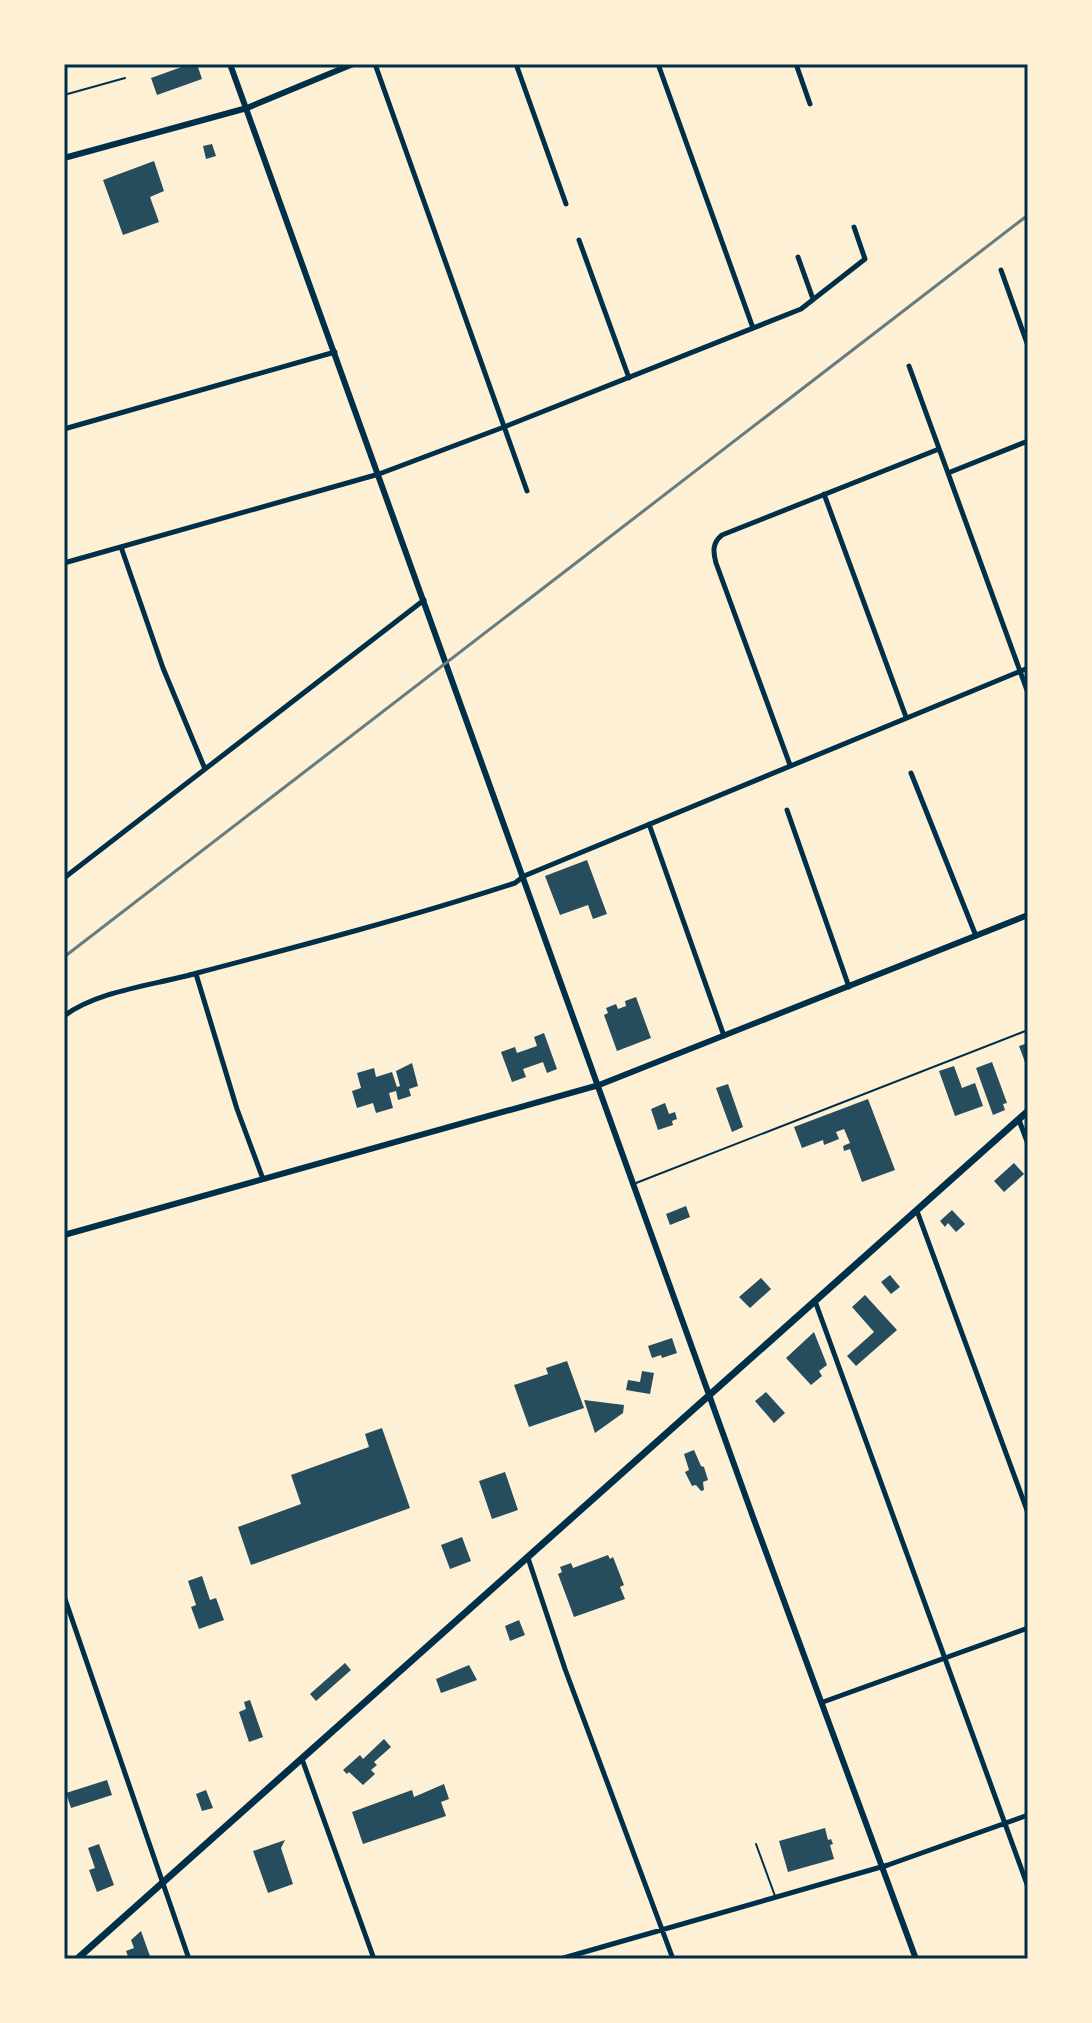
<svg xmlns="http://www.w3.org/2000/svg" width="1092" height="2023" viewBox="0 0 1092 2023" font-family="'Nunito Sans',sans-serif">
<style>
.building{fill:#264d5e}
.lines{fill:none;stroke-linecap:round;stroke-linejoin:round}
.service{stroke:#003049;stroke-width:2}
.minor{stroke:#003049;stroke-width:5}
.tertiary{stroke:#003049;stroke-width:6}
.secondary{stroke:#003049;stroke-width:6}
.primary{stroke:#003049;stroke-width:7}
.rail{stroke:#657d81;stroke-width:3}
.neatline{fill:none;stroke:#003049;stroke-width:3}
</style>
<rect width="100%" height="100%" fill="#fdf0d5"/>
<path class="building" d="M190,64h7l5,15 -45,16 -6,-17z
M212,144l4,12 -10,3 -3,-13z
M154,161l10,30 -14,6 9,25 -36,13 -20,-55z
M587,860l20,54 -14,5 -5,-14 -28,10 -15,-39z
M636,997l15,41 -34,13 -13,-36 4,-2 -2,-5 10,-4 2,5 8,-3 -1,-5z
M544,1033l13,36 -10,4 -4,-11 -20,7 3,8 -14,5 -11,-30 14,-5 2,6 20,-7 -3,-9z
M1028,1043v27l-9,-24z
M992,1062l15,41 -4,1 2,6 -12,5 -17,-47z
M412,1063l6,23 -9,3 2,7 -13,4 -2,-9 -7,2 4,15 -17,5 -3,-10 -16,5 -5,-17 9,-3 -4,-15 17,-5 2,9 16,-5 5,15 3,-1 -4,-15z
M954,1066l8,22 13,-5 8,23 -28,10 -16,-45z
M728,1084l15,43 -11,5 -16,-44z
M868,1099l27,71 -33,12 -12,-33 -6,2 -1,-5 7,-3 -6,-14 -8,3 3,7 -15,6 -1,-5 -21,8 -8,-21z
M665,1103l4,11 6,-2 2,7 -5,2 1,4 -15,5 -7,-21z
M1014,1163l10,11 -20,18 -10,-11z
M686,1206l4,11 -20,8 -4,-11z
M952,1210l13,14 -9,8 -8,-9 -3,4 -5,-6z
M890,1275l10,12 -9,7 -10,-12z
M761,1278l10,11 -21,19 -11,-11z
M865,1295l32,35 -41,36 -9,-10 27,-24 -22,-25z
M814,1332l13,33 -8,6 3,5 -11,9 -25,-27z
M672,1338l5,15 -15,5 -1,-3 -9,3 -4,-12z
M567,1361l17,47 -55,19 -15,-42 34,-11 -2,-6z
M642,1371l12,2 -4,21 -24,-4 2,-10 12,2z
M766,1392l19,21 -11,10 -19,-22z
M584,1400l40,5 -1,8 -28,20z
M382,1428l28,80 -159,57 -13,-38 63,-23 -10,-29 78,-28 -4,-13z
M694,1450l7,16 3,1 4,13 -5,2 1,8 -3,1 -5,-6 -4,1 -7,-14 4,-2 -5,-16z
M505,1472l13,38 -26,9 -13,-38z
M462,1537l9,24 -21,8 -9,-24z
M608,1555l2,4 3,-2 11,28 -4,2 5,12 -51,18 -16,-43 4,-2 -2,-5 11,-4 2,5z
M202,1576l8,24 6,-2 8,22 -25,9 -8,-22 5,-2 -8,-24z
M519,1620l6,15 -15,6 -5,-15z
M345,1663l6,7 -35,31 -6,-7z
M469,1665l8,15 -36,13 -5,-14z
M250,1700l13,37 -14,5 -10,-30 7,-3 -2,-7z
M384,1739l7,8 -17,15 3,3 -6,5 4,4 -12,11 -14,-13 -2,2 -4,-4 17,-15 3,4z
M107,1780l5,15 -41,13 -5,-15z
M444,1784l5,15 -8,3 5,14 -83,28 -11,-32 60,-22 2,7z
M206,1790l7,18 -11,3 -6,-17z
M825,1828l3,12 3,-1 2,5 -3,1 4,14 -46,13 -9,-31z
M285,1840l-4,8 12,36 -25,9 -15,-42z
M99,1844l15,41 -17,7 -8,-22 6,-2 -7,-20z
M141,1931l10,28h-22l-3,-8 8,-3 -3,-8z"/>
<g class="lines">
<path class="service" d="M64,95l61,-17
M636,1183l392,-153
M756,1844l19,52"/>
<path class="minor" d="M375,64l152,427
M516,64l50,140
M658,64l95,264
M796,64l14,40
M579,240l50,138
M798,257l15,42
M1001,270l27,76
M909,366l119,327
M64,429l271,-77
M948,473l80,-32
M824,494l82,223
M121,547l42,121 42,101
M64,563l315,-89 125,-47 297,-118 64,-50 -11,-32
M790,765l-74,-202c-3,-11 -4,-20 6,-28l217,-86
M911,773l65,163
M787,810l62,177
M649,824l75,212
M64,878l360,-278
M196,974l41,135 26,70
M64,1016c35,-26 92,-31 133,-43 107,-28 214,-56 318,-90l9,-7 504,-208
M1019,1120l9,24
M917,1211l111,302
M815,1301l213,586
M528,1558l37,111 108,290
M64,1596l125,363
M823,1702l205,-74
M302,1759l72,200
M560,1959l328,-94 140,-50"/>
<path class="tertiary" d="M64,158l183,-50 106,-44"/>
<path class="secondary" d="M230,64l523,1453 163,442
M64,1235l535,-150 429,-170"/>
<path class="primary" d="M77,1959l951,-848"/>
<path class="rail" d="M64,957l964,-742"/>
</g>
<rect width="1092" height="2023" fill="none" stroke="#fdf0d5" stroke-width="132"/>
<rect x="66" y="66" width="960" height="1891" class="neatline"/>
</svg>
